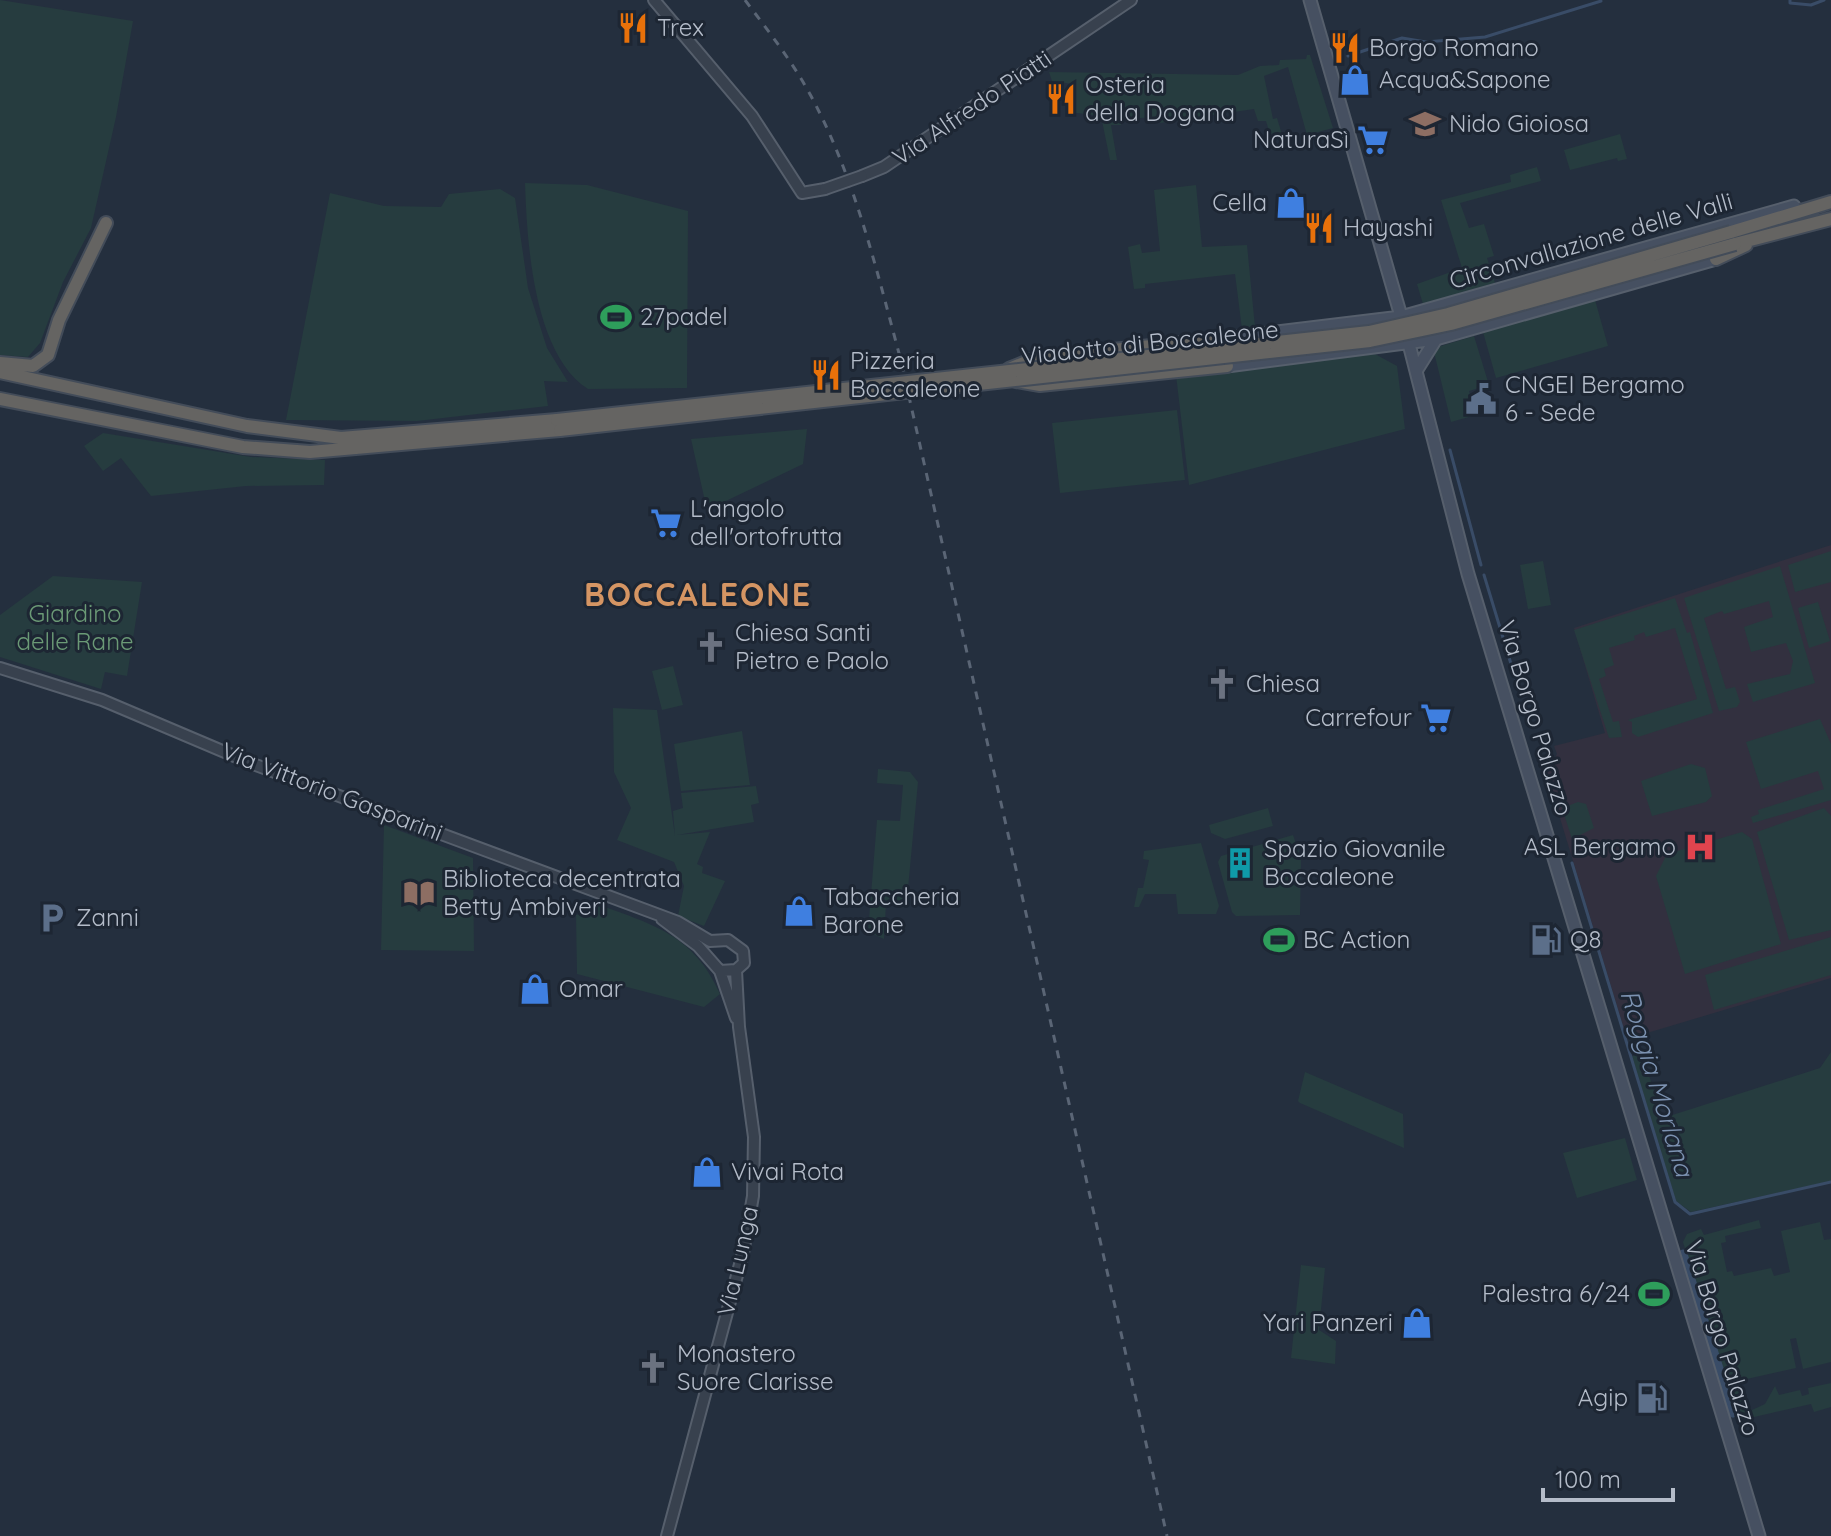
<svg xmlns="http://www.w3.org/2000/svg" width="1831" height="1536" viewBox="0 0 1831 1536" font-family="Quicksand,sans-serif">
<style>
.medical{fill:#32303f}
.green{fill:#263c3f}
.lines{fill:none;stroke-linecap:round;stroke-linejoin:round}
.stream{stroke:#394c67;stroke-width:3}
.canal{stroke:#394c67;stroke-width:9}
.tertiary-casing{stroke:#565f6c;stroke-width:14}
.secondary-casing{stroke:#565f6c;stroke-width:15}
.trunk-casing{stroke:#434c59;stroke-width:16}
.tertiary{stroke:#38414e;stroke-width:10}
.secondary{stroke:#465061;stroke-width:11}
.trunk{stroke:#656462;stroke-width:12}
.rail{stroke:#5a6575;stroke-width:3;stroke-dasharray:8 8;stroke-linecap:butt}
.tertiary-bridge-casing{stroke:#565f6c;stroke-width:14;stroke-linecap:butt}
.trunk-bridge-casing{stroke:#434c59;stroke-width:16;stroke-linecap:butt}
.tertiary-bridge{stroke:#38414e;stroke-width:10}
.trunk-bridge{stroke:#656462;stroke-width:12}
.labels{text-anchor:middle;stroke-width:6;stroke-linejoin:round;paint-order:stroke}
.poi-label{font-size:24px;fill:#b4bcc9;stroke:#1d2633;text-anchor:start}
.street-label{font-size:24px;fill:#b4bcc9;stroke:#1d2633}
.park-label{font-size:24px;fill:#6b9a76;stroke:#1d2633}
.water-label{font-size:26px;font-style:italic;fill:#7c92b1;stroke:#1d2633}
.district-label{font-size:32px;font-weight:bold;letter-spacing:2px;fill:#d59563;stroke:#1d2633}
</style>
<rect width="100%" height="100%" fill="#242f3e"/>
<path class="medical" d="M1831,545v433l-204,61 -81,-267 11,-18 -3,-8 51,-13 -31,-105z"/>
<path class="green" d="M0,0l133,21 -17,96 -25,111 -28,54 -23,61 -12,14 -28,-2z
M1307,55h3l23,73 -26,7 -19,-68 -24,9 9,43 4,-1 6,20 -11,3 -6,-20h-8l-4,-12 -94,14 -1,-6 -37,2 -1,6h-10l6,35h-7l-9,-44 -32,-4 3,-28 -20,-3 -3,-9 189,3 22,-9 19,-1 1,-5 26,-1z
M1620,134l7,25 -9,2 -1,-3 -47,12 -6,-20z
M1537,167l4,14 -81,22 9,25 15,-4 10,32 -7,2 8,25 -72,21 -6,-20 45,-16 -21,-68 70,-18 -1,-7z
M525,183l62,2 101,26 -1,177 -99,1c-55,-35 -61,-148 -63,-206z
M1196,185l6,62 45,-2 8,82 -13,2 -7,-55 -90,10v4l-11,1 -6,-42 12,-3 2,9 18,-2 -6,-61z
M500,189l15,9 13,90 19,60 21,34 -24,-1 4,25 -131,15 -131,-1 44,-227 54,13 57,1 8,-13z
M1595,300l13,46 -112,32 -13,-46z
M1474,336l15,49 -20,6 7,24 -25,7 -17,-70 7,-6z
M1375,354l22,12 8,63 -216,56 -13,-110z
M1177,410l8,70 -125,13 -8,-70z
M807,429l-4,35 -96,46 -16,-71z
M103,433l148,24 74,3 -1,25 -78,1 -95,10 -30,-38 -18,13 -19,-25z
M1831,551v31l-36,10 -7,-27z
M1543,561l8,44 -23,4 -8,-44z
M1780,566l35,117 -62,19 -6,-18 43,-10 3,-13 -7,-18 -35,9 -7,-25 29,-10 -4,-16 -45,13 -2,-3 -18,7 22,71 9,-2 5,15 -3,5 -18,4 -35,-113z
M53,576l89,6 -15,94 -22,-4 -4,17 -101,-32v-42z
M1675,598l12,35 3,-1 23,81 -75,24 -6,-4v-11l-4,-2 69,-21 -22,-71 -29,9 -2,-5 -10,4 1,4 -26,8 5,17 -10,4 2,7 -7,3 14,43 6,-1 3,16 -13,1 -35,-108z
M1818,602l12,39 -21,7 -11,-40z
M673,666l10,39 -21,5 -10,-39z
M613,708l44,2 18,126 -2,-25 10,-3 -2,-15 75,-7 3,17 -8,2 3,17 -77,13 33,-3 -13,32 6,3 -1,6 23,8 -21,45 -26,-10 6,-30 -10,-24 -57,-22 14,-32 -17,-36z
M1820,719l11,25v56l-78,23 -2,-6 8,-3 -1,-4 66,-21 -6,-18 -57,18 -15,-47z
M742,731l8,54 -69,6 -7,-47z
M1691,764l14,4 7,28 -6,6 -54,14 -11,-35z
M878,769l32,3 8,10 -11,117 -5,5h-16l-2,35 -16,-7 9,-112 23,1 3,-36 -26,-2z
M1578,802l8,2 8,24 -22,11 -10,-31z
M1268,808l5,18 -48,13 -14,-6 -2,-8z
M1824,808l7,8v114l-42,10 -32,-108z
M384,825l89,33 1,93 -93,-1z
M1742,832l10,7 29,105 -96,30 -29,-98 11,-22z
M1293,835l8,23 -1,57 -64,1 -4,-4 -14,-50 3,-6z
M1201,843l18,63 -3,8h-38l-2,-20h-31l-6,13h-5l4,-19h5l6,-28 -6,-1 1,-8z
M594,903c57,21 100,31 126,91l-16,13 -127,-33 -1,-59 11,-2z
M1831,937v38l-117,35 -9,-35z
M1831,1052v129l-140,31 -15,-11 -44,-145 10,-2 21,64 157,-50z
M1305,1072l98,42 1,34 -104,-45 -2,-2z
M1625,1138l12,42 -60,18 -14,-45z
M1759,1220l2,8 -36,8 1,6 -5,1 6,29 5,-1 2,5 37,-8 3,8 16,-4 -9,-41 39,-9 4,18 7,-1v123l-28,7 -7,-31 -6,1 6,29 -58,13 4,19 10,10 13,-6 10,-18 4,9 21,-5 2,6 7,-2 -1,-6 23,-5v24l-17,5 -3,-8 -74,17 -54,-179 4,-8 14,-5 3,6z
M1301,1265l24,3 -6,62 17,11 -1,23 -44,-6z"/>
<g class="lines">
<path class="stream" d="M1790,0v3l21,2 13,-5
M1348,56l54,-18 24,4 59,-5 116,-36
M1450,450l31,115
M1484,575l34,112
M1572,863l103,339 15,12 141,-32"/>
<path class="canal" d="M1683,1254l50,159"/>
<defs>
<path id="tertiary" d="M654,0l98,116 50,77 23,-4
M862,176l22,-9 247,-167
M0,668l102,32 151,64 425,158 32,19 18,-1 15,11 1,12 -8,7 -16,1 -22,-25 -36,-27
M720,971l16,47
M667,1536l76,-283 10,-57 1,-59 -15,-110 -3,-57"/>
<path id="secondary" d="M1310,0l99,344 59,230 291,962
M1228,338l173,-21 393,-111
M1227,366l209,-27 280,-80
M1416,371l20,-32"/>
<path id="trunk" d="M1731,232l100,-30
M1735,244l96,-25
M1716,259l30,-14
M0,363l33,3 15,-11 11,-35 47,-97
M1009,369l27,-11 192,-20
M0,372l247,54 94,12 216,-18
M1016,381l24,4 187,-19
M0,399l243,48 67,5 250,-22"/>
</defs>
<use href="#tertiary" class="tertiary-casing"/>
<use href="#secondary" class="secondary-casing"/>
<use href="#trunk" class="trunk-casing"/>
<use href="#tertiary" class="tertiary"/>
<use href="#secondary" class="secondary"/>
<use href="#trunk" class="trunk"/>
<path class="rail" d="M745,0c24,32 47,61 66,96 44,82 65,172 89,261l267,1179"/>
<defs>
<path id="tertiary-bridge" d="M825,189l37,-13"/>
<path id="trunk-bridge" d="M557,420l812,-88 79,-18 283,-82
M560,430l810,-89 81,-17 284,-80"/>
</defs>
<use href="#tertiary-bridge" class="tertiary-bridge-casing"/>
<use href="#trunk-bridge" class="trunk-bridge-casing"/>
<use href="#tertiary-bridge" class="tertiary-bridge"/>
<use href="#trunk-bridge" class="trunk-bridge"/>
</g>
<defs>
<symbol id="restaurant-bare" viewBox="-9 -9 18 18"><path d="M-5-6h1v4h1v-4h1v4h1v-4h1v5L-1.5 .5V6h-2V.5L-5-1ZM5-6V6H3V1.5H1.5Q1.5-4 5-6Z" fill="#e8710a" stroke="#1d2633" stroke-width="2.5" paint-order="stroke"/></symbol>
<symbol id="shop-bare" viewBox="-9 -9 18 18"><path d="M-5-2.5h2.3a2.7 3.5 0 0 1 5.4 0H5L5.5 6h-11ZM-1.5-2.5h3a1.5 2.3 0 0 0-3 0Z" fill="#3f7fe0" stroke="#1d2633" stroke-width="2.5" paint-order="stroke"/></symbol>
<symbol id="school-bare" viewBox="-9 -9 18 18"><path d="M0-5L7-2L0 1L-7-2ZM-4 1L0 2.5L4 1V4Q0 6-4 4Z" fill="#8d6e63" stroke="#1d2633" stroke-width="2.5" paint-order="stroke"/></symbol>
<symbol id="supermarket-bare" viewBox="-9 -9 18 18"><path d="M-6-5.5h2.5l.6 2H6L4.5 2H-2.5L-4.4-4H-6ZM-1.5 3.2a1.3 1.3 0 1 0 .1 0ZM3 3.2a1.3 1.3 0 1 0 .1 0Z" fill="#3f7fe0" stroke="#1d2633" stroke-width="2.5" paint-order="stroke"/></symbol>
<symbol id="stadium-bare" viewBox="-9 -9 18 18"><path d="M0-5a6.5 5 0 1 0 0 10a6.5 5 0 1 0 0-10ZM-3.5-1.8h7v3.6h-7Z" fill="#2e9e5b" stroke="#1d2633" stroke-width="2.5" paint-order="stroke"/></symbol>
<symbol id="civic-bare" viewBox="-9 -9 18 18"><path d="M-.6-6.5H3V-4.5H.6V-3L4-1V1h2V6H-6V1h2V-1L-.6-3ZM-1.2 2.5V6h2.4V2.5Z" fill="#5c6f8a" stroke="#1d2633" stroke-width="2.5" paint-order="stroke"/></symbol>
<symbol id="church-bare" viewBox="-9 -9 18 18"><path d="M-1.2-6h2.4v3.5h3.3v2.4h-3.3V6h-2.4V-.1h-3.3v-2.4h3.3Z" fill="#6b7280" stroke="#1d2633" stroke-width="2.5" paint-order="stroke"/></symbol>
<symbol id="hospital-bare" viewBox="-9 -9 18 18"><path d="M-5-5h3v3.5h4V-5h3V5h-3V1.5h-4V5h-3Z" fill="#e0444e" stroke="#1d2633" stroke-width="2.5" paint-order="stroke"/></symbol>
<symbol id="building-bare" viewBox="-9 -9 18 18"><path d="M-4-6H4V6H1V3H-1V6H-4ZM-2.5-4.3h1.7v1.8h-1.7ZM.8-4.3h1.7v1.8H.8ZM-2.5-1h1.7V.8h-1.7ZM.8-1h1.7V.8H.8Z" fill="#0f9aa8" stroke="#1d2633" stroke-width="2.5" paint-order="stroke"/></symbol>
<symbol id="library-bare" viewBox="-9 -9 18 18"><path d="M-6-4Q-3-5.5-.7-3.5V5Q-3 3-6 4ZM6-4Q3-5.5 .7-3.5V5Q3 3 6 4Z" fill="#8d6e63" stroke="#1d2633" stroke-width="2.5" paint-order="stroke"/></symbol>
<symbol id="parking-bare" viewBox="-9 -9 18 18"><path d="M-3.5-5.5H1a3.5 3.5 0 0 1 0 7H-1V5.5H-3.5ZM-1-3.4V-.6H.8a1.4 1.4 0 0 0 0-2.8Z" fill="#5c6f8a" stroke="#1d2633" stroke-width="2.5" paint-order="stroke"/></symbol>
<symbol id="fuel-bare" viewBox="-9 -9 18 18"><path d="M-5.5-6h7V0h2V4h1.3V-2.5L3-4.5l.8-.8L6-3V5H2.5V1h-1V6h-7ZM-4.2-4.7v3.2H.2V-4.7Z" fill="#5c6f8a" stroke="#1d2633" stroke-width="2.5" paint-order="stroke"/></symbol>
</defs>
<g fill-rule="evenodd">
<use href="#restaurant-bare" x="611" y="6" width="44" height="44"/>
<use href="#restaurant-bare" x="1323" y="26" width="44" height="44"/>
<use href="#shop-bare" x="1333" y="58" width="44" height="44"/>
<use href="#restaurant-bare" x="1039" y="77" width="44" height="44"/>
<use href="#school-bare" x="1403" y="102" width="44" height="44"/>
<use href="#supermarket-bare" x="1351" y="118" width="44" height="44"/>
<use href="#shop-bare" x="1269" y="181" width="44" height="44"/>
<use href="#restaurant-bare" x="1297" y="206" width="44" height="44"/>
<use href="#stadium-bare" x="594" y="295" width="44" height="44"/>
<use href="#restaurant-bare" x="804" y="353" width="44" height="44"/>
<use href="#civic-bare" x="1459" y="377" width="44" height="44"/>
<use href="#supermarket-bare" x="644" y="501" width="44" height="44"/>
<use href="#church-bare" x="689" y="625" width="44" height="44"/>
<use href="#church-bare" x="1200" y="662" width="44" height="44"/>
<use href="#supermarket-bare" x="1414" y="696" width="44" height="44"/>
<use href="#hospital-bare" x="1678" y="825" width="44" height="44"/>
<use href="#building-bare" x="1218" y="841" width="44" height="44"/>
<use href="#library-bare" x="397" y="871" width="44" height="44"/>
<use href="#shop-bare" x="777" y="889" width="44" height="44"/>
<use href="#parking-bare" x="30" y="896" width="44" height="44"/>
<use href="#stadium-bare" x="1257" y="918" width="44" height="44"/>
<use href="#fuel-bare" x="1524" y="918" width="44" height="44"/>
<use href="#shop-bare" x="513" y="967" width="44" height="44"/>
<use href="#shop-bare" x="685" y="1150" width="44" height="44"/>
<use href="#stadium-bare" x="1632" y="1272" width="44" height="44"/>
<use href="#shop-bare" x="1395" y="1301" width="44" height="44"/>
<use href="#church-bare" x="631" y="1346" width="44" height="44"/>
<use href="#fuel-bare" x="1630" y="1376" width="44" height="44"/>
</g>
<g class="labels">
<g class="poi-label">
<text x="657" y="36">Trex</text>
<text x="1369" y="56">Borgo Romano</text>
<text x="1379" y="88">Acqua&amp;Sapone</text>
<text x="1085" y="93">Osteria<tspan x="1085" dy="28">della Dogana</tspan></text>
<text x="1449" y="132">Nido Gioiosa</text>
<text x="1349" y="148" text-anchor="end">NaturaSì</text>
<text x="1267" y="211" text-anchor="end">Cella</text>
<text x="1343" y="236">Hayashi</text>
<text x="640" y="325">27padel</text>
<text x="850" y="369">Pizzeria<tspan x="850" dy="28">Boccaleone</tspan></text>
<text x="1505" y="393">CNGEI Bergamo<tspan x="1505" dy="28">6 - Sede</tspan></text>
<text x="690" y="517">L'angolo<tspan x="690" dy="28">dell'ortofrutta</tspan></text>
<text x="735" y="641">Chiesa Santi<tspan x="735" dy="28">Pietro e Paolo</tspan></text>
<text x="1246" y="692">Chiesa</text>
<text x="1412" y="726" text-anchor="end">Carrefour</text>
<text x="1676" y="855" text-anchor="end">ASL Bergamo</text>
<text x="1264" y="857">Spazio Giovanile<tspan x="1264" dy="28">Boccaleone</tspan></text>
<text x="443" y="887">Biblioteca decentrata<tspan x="443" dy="28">Betty Ambiveri</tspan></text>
<text x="823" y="905">Tabaccheria<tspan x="823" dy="28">Barone</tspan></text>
<text x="76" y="926">Zanni</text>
<text x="1303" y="948">BC Action</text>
<text x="1570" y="948">Q8</text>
<text x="559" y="997">Omar</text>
<text x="731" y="1180">Vivai Rota</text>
<text x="1630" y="1302" text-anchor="end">Palestra 6/24</text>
<text x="1393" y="1331" text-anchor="end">Yari Panzeri</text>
<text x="677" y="1362">Monastero<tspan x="677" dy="28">Suore Clarisse</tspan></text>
<text x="1628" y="1406" text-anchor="end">Agip</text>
</g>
<g class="street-label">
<text transform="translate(972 108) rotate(-34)" y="8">Via Alfredo Piatti</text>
<text transform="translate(1591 241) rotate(-16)" y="8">Circonvallazione delle Valli</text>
<text transform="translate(1150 343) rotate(-6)" y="8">Viadotto di Boccaleone</text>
<text transform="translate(1535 718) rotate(73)" y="8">Via Borgo Palazzo</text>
<text transform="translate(332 792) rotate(21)" y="8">Via Vittorio Gasparini</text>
<text transform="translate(738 1261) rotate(-77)" y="8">Via Lunga</text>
<text transform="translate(1722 1338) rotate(73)" y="8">Via Borgo Palazzo</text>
</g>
<g class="park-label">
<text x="75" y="622">Giardino<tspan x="75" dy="28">delle Rane</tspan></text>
</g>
<g class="water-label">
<text transform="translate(1657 1083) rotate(73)" y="9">Roggia Morlana</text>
</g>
<g class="district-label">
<text x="698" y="606">BOCCALEONE</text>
</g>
</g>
<path d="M1543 1488v12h130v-12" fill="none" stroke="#b4bcc9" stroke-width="4"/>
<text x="1555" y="1488" font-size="24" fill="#b4bcc9" stroke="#1d2633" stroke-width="6" paint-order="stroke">100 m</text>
</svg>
